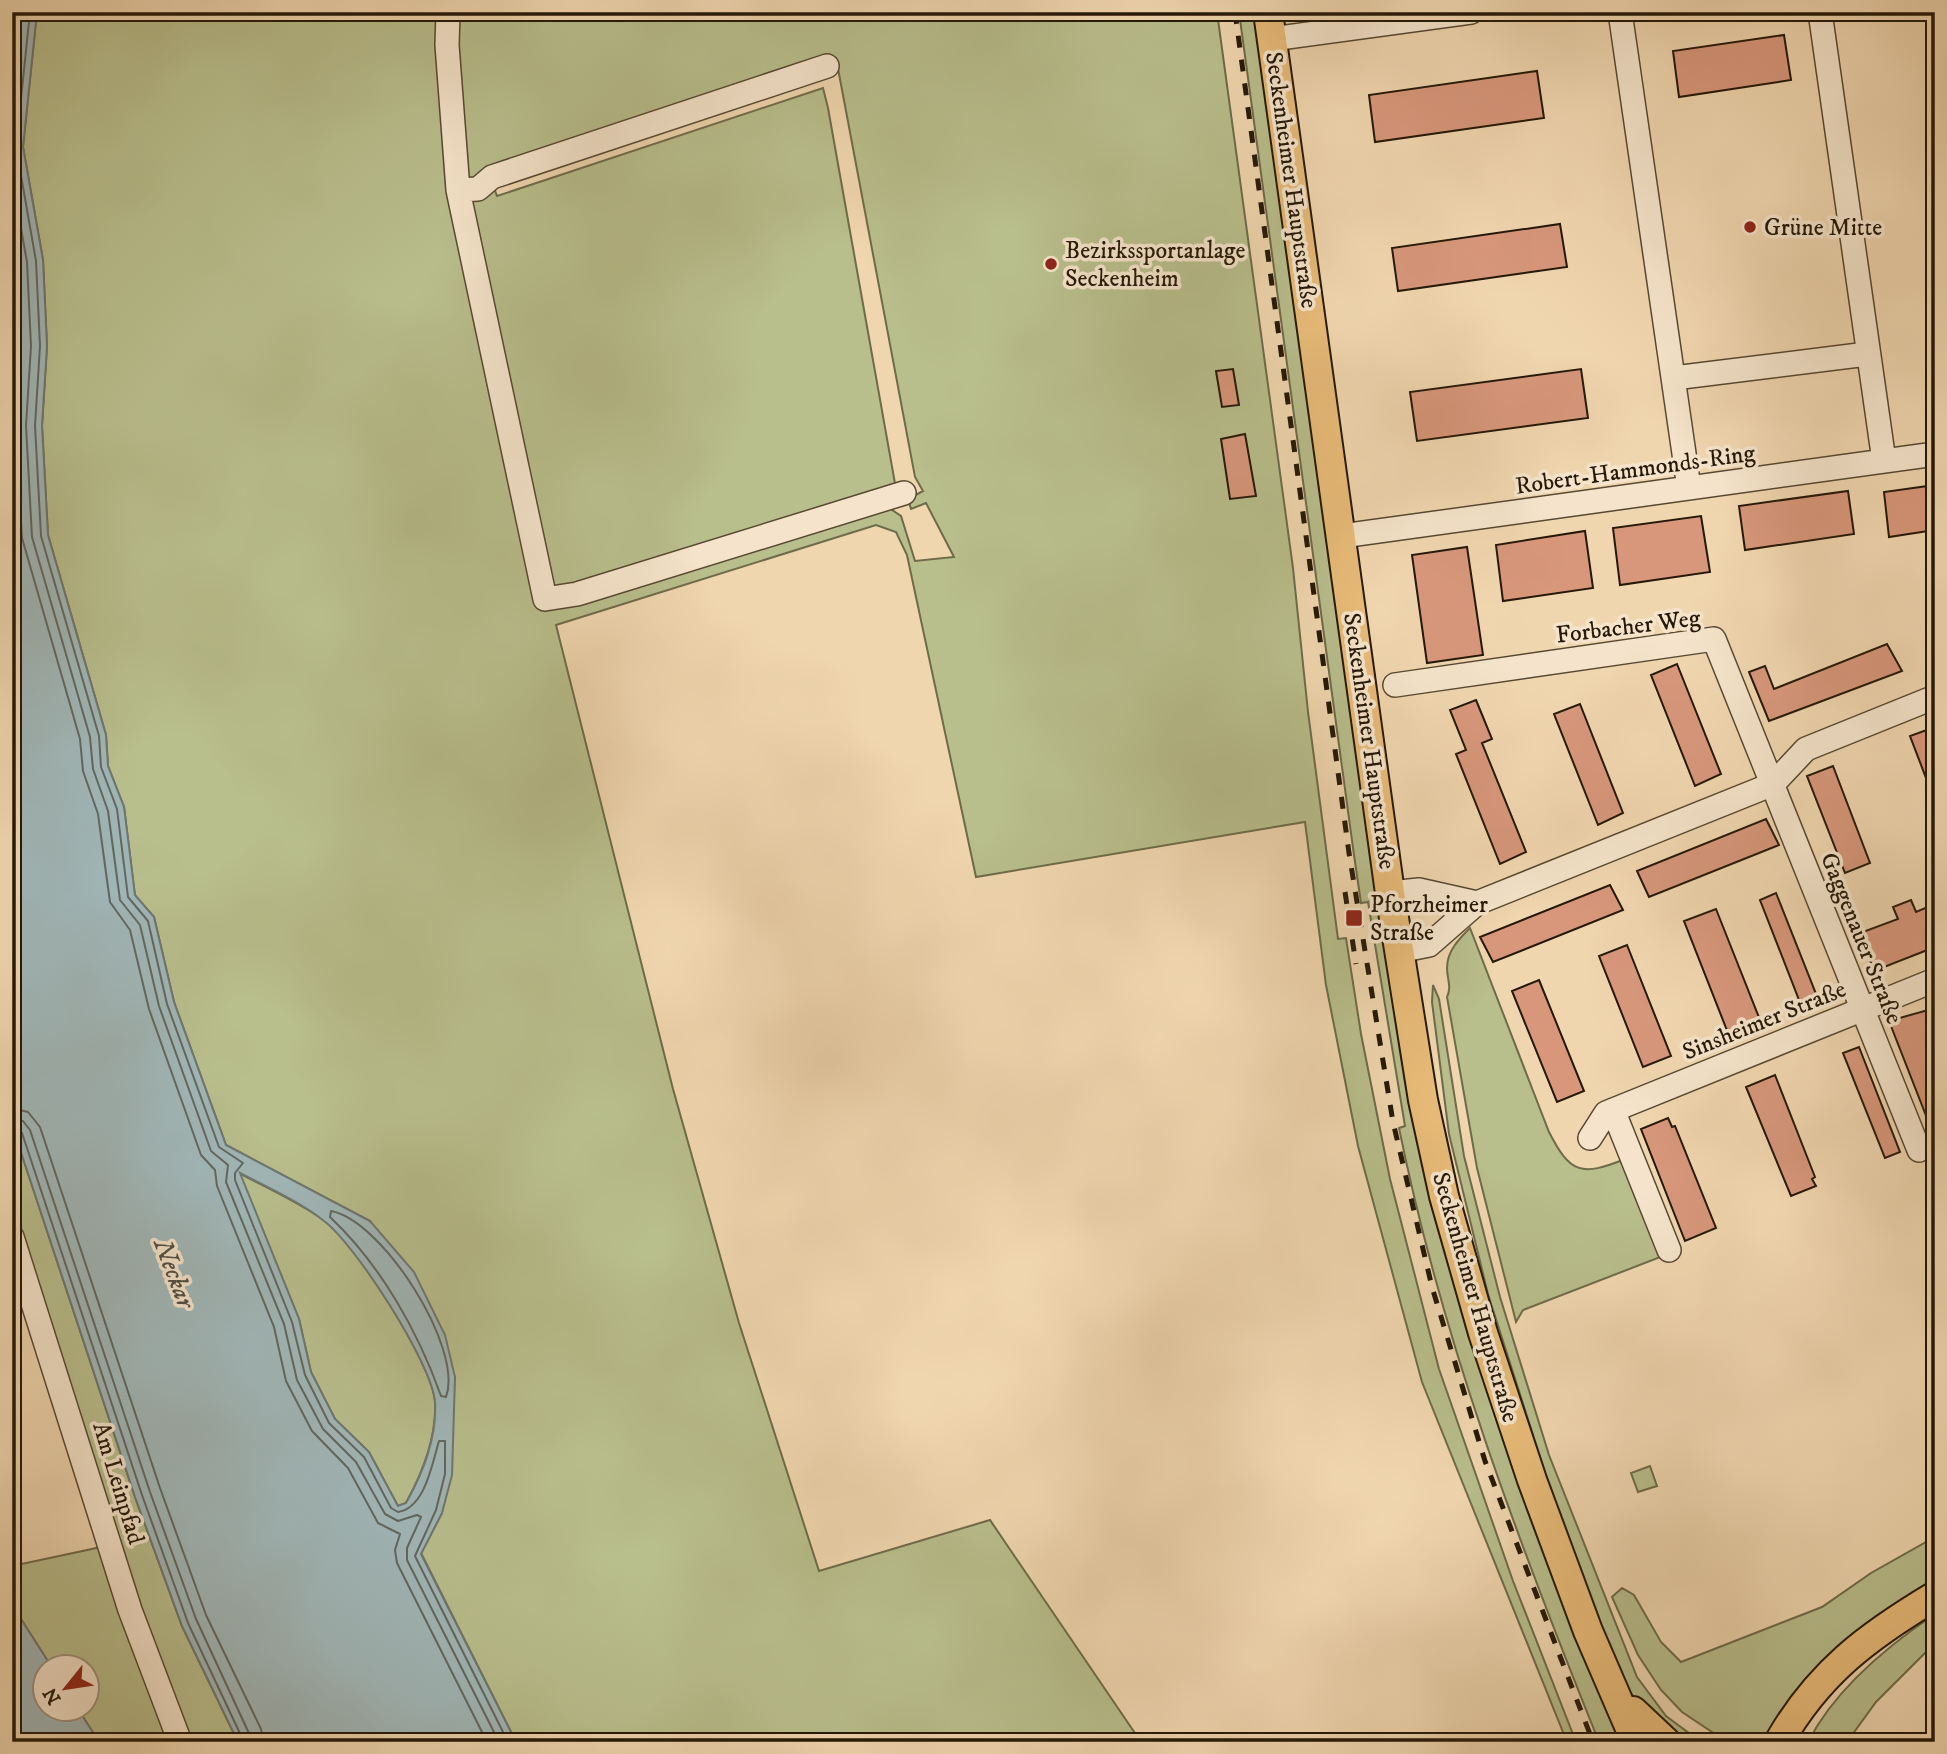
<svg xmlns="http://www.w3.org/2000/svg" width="1947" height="1754" viewBox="0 0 1947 1754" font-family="'IM FELL DW Pica',serif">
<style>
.green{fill:#b8be8c;stroke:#6e6b4a;stroke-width:2;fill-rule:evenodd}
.water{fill:#a0b6b7;stroke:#6e7771;stroke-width:2;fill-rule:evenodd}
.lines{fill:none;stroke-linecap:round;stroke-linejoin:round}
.shore{stroke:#626760;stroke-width:2}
.building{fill:#d8977b;stroke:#241808;stroke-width:2}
.minor-casing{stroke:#574832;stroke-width:26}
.major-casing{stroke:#241808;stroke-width:32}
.minor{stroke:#f5e4cb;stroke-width:23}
.major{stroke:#e8bb78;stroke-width:28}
.rail{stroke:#241808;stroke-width:5;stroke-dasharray:12 12;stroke-linecap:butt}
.poi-dot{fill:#8f2418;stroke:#f5e4cb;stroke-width:2.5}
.labels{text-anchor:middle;stroke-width:7;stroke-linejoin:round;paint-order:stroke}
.street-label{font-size:24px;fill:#241808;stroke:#f5e4cb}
.poi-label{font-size:24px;fill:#241808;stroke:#f5e4cb;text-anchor:start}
.water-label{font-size:26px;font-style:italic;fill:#4f4f45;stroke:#f5e4cb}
</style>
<rect width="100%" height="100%" fill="#f0d6af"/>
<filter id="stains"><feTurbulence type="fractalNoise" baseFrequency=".00286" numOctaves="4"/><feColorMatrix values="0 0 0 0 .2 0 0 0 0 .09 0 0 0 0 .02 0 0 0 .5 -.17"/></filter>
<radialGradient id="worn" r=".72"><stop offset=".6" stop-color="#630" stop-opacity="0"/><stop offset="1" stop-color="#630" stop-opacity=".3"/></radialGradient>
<path class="green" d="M37,12h1180l76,556 15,144 30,227 8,-1 15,96 29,145 49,190 74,212 63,161h-9l-145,-360 -64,-236 -32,-161 -21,-163 -329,55 -69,-322 -11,-23 -20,-7 -320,100 117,464 66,234 80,248 171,-51 151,222h-625l-95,-189 21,-40 13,-136 -85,-156 -144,-76 -52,-143 -20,-85 -19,-21 -11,-89 -16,-41 -2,-31 -58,-200 -6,-109 5,-80 -4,-86 -20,-113zM836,58l79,419 8,14 -15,8 3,10 15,-6 28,54 -39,4 -14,-45 -12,-8 -337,98 1,-20 11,4 332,-101 -68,-381 -5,-20 -326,108 -4,-11 -25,-4z
M1239,12h15l153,1073 221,657h-29c-81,-201 -157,-402 -200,-614l6,-2 -37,-224 -7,1 -7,-48z
M1470,928l79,204c21,41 32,45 76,27l38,97 -140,54 -7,12 -39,-154 -30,-171c5,-10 0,-18 0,-29 0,-17 12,-29 23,-40z
M1433,985l6,14 25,157 36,141 49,158 88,222 29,39 35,26h-22l-34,-31 -21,-27 -54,-133 -82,-257 -39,-160 -17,-132z
M12,1125l123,372 47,129 56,116h-51l-95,-271 -80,-248z
M239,1173c28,15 59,29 85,47 31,23 108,143 111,181 2,36 -12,71 -29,102l-8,3 -29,-54 -34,-33 -24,-47 -12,-53z
M1650,1466l7,20 -19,6 -7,-19z
M1935,1537v46l-163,159h-45l-45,-30 -21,-22 -23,-35 -26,-58 10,-9 12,7 27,47 20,20 141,-55 49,-34z
M106,1546l70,196h-77l-21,-33 10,-1v-42h-37l-39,-61v-39z
M1935,1614v29l-59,59 -29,40h-39c27,-53 78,-95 127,-128z"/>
<path class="water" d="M12,12h25l-14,135 20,113 4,86 -5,80 6,109 58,200 2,31 16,41 11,88 19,22 20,85 52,143 144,76 44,51 31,63 10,42 -3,98 -10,38 -21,41 95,188h-278l-56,-116 -47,-129 -123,-372zM240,1173c27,14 60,29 84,48 31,23 108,142 111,181 2,36 -12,71 -29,101l-8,3 -29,-54 -34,-33 -24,-47 -12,-53z
M12,1605l39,61h-5v42l32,1 21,33h-87z"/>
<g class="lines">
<path class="shore" d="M30,12l-14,135 20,114 4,85 -5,80 6,110 58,200 2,31 16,42 11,88 20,24 19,83 52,143 24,16 -8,10v7l57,142 13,53 24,48 35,34 27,51 7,4c27,-4 34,-48 41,-71h6v33l-9,36 -21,46 93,186
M12,93l9,-81
M12,178l15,84 4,84 -5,80 6,111 58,200 3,32 15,42 12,89 20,25 19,81 52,145 17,14 -2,17 58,142 13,56 26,49 33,33 29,52 13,7 19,-6 4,2 -14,31v12l92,182
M12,237l5,26 4,82 -6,81 7,112 58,201 3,32 15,43 12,88 20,28 19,79 52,146 14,15 2,16 57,141 12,54 26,50 36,37 30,55 22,11 -5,16 2,13 90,179
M12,1108l16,4 12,15 120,361 46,127 55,114 2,13
M12,1119l11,2 7,9 120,362 46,127 57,123
M12,1128l10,5 120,362 46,128 56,119
M331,1211c51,9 133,137 115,186l-5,-1c-23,-65 -61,-132 -111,-179z"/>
</g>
<path class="building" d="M1784,35l7,45 -112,17 -6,-46z
M1537,71l7,47 -169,24 -6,-47z
M1560,224l7,43 -169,24 -6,-43z
M1233,369l6,36 -17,2 -6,-36z
M1581,369l7,49 -171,23 -7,-49z
M1245,434l11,62 -26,3 -9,-60z
M1935,485v45l-46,7 -5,-45z
M1848,491l6,43 -109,16 -6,-44z
M1701,516l9,56 -90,13 -7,-57z
M1585,531l8,57 -90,13 -7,-56z
M1467,547l16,108 -56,8 -15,-108z
M1887,644l15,27 -133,50 -20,-49 16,-6 9,23z
M1677,664l44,110 -26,12 -44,-111z
M1476,700l16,39 -10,4 44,109 -26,12 -44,-110 10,-4 -16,-40z
M1580,704l43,109 -25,12 -44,-111z
M1935,727v72h-1l-24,-63z
M1833,766l37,97 -25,10 -38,-97z
M1766,819l13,26 -130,52 -12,-26z
M1610,885l13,25 -130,52 -13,-25z
M1776,893l42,106 -17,6 -41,-105z
M1911,900l5,12 19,-8v43l-61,24 -14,-38 38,-14 -5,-12z
M1716,909l44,111 -32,13 -44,-112z
M1627,945l44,111 -28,11 -44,-111z
M1539,980l45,111 -27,11 -45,-111z
M1935,1008v128h-1l-45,-115z
M1859,1047l41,105 -15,6 -42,-105z
M1775,1075l40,102 -3,2 4,7 -25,10 -45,-109z
M1668,1118l4,9 3,-1 41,102 -31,13 -44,-112z"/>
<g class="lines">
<defs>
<path id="minor" d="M448,12l-1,33 11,145 87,409 32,-5 327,-101
M1620,12l69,476
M1820,12l64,449
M1272,39l199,-27
M458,190l20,-1 14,-12 335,-111
M1674,378l193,-24
M1342,536l593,-82
M1395,685l319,-46 205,511
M1390,893l29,-3 58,13
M1399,951l30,-6 48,-42 296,-119 33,-35 129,-52
M1613,1110l56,140
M1590,1138l16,-25 329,-133
M12,1237l118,373 50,132"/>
<path id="major" d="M1268,12l122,881 33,207 21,96 39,137 49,147 56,151 41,95 12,16
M1633,1711l33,31
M1779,1742c39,-69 89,-106 156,-146"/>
</defs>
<use href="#minor" class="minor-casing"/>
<use href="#major" class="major-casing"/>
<use href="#minor" class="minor"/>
<use href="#major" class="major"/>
<path class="rail" d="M1235,12l114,841 44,269 39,165 53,174 108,281
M1345,892l11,72"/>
</g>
<g class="poi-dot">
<circle cx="1750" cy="227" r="7"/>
<circle cx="1051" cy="264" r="7"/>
<rect x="1345" y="909" width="18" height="18" rx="3.5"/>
</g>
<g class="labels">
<g class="street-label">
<text transform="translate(1292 180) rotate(82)" y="8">Seckenheimer Hauptstraße</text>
<text transform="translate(1635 469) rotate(-8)" y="8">Robert-Hammonds-Ring</text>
<text transform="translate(1628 626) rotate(-7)" y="8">Forbacher Weg</text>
<text transform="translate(1370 741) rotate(82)" y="8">Seckenheimer Hauptstraße</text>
<text transform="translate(1862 938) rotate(68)" y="8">Gaggenauer Straße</text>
<text transform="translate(1764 1020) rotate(-22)" y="8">Sinsheimer Straße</text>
<text transform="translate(1476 1297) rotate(74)" y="8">Seckenheimer Hauptstraße</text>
<text transform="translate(119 1483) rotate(73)" y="8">Am Leinpfad</text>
</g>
<g class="poi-label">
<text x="1764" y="235">Grüne Mitte</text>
<text x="1065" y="258">Bezirkssportanlage<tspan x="1065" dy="28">Seckenheim</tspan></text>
<text x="1370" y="912">Pforzheimer<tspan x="1370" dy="28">Straße</tspan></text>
</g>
<g class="water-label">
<text transform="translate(175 1273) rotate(69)" y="9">Neckar</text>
</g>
</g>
<rect width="1947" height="1754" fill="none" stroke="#f0d6af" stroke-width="42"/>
<rect x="14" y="14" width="1919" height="1726" fill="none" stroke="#241808" stroke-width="3.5"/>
<rect x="21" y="21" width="1905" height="1712" fill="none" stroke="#241808" stroke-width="2"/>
<g transform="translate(66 1688) rotate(240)"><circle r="33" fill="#f5e4cb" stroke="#a1927d" stroke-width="2"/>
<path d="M0-5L12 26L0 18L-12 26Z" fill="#8f2418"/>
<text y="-10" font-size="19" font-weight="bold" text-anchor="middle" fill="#241808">N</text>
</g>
<rect width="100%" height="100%" filter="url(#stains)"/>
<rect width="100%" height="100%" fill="url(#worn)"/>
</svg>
